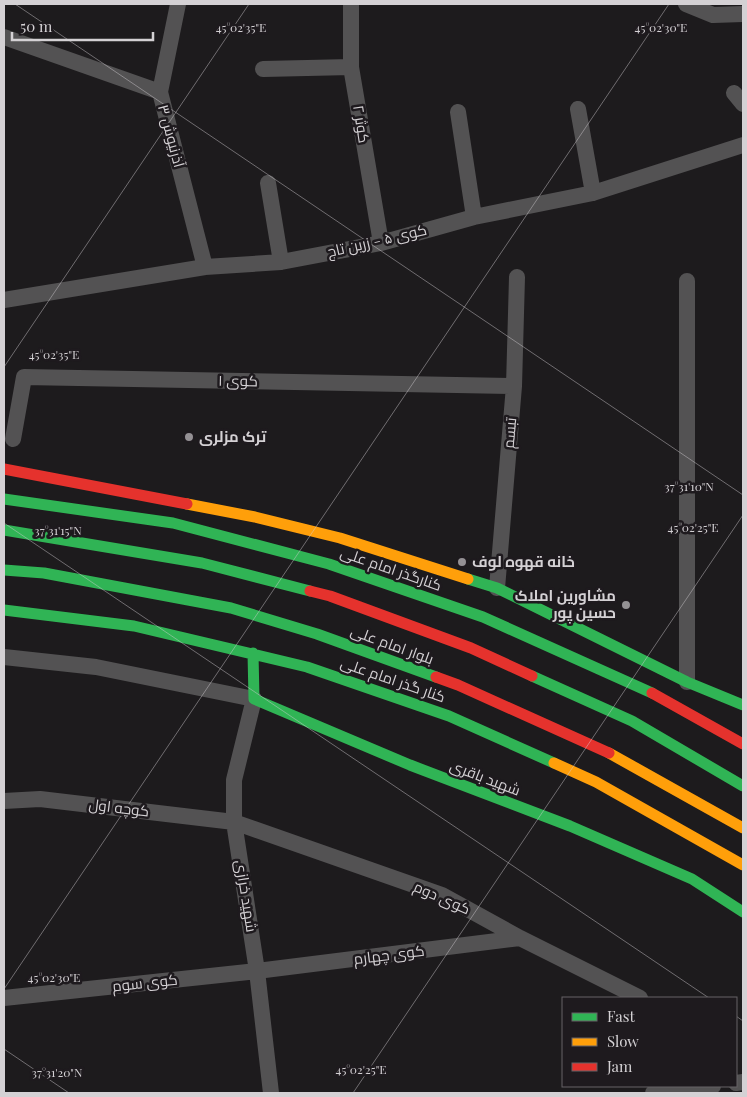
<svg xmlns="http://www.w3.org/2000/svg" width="747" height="1097" viewBox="0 0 747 1097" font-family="'Playfair Display',Cairo,serif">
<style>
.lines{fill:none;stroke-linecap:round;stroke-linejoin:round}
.street{stroke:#535253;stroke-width:16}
.fast{stroke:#30b455;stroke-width:11}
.slow{stroke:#ff9f0a;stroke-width:11}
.jam{stroke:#e5322d;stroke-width:11}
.ticks{fill:none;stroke:#d4d1d4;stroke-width:1;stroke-opacity:0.45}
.poi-dot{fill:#949194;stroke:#1e1a1e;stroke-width:2}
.labels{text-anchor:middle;stroke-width:5;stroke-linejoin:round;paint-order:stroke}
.street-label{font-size:15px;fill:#d4d1d4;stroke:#1e1a1e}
.poi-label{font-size:15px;font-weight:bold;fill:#d4d1d4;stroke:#1e1a1e;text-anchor:start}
.ticks-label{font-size:12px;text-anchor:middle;fill:#d4d1d4;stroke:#1e1a1e;stroke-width:5;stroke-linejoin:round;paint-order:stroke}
</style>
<rect width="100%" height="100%" fill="#1d1b1d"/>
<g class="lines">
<path class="street" d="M178,4l-18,88 45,175
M351,4v63l30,176
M686,4l27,11 30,-1
M4,37l156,55
M263,69l88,-2
M734,93l9,11
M578,109l15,84
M458,112l16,105
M268,183l13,79
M4,300l201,-33 76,-5 100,-19 93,-26 119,-24 150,-48
M13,439l11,-62 490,9
M497,588l17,-202 3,-109
M4,657l92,10 158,32 -20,81v42l23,149 14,122
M687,682v-401
M4,801l36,-2 194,23 208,73 78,43 120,60
M4,998l253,-27 263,-33
M736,1083l7,-1
M653,1093l60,-7"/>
<path class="fast" d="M4,499l169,24 156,41 154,53 169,76
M4,530l198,33 108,28
M4,570l40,3 187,35 86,26 119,43
M468,579l29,9 190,94 56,23
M4,610l130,16 173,41 142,49 105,47
M253,653l1,46 156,66 160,61 122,53 51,33
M532,676l100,45 111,65"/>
<path class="slow" d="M187,504l68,13 85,21 128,41
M609,753l134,75
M554,763l42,19 147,83"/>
<path class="jam" d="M4,469l183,35
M310,591l20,5 141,52 61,28
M436,677l22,8 151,68
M652,693l91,51"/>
</g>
<path class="ticks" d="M15,4l728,491M4,367l245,-363M4,523l705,475M4,989l665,-985M736,1016l7,5M4,1049l65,44M353,1093l390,-578"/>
<g class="poi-dot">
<circle cx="189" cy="437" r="5"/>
<circle cx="462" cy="562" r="5"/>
<circle cx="626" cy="605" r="5"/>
</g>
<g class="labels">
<g class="street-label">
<text transform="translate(361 124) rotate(81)" y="5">کوثر ۲</text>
<text transform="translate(171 136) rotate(75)" y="5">آذرنیوش ۳</text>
<text transform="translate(377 241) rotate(-13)" y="5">کوی ۵ - زرین تاج</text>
<text transform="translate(238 381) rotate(1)" y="5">کوی ۱</text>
<text transform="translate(510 433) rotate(-85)" y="5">تبسم</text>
<text transform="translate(391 569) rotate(19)" y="5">کنارگذر امام علی</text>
<text transform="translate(392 645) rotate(20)" y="5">بلوار امام علی</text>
<text transform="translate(393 680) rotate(19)" y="5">کنار گذر امام علی</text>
<text transform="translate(485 778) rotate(21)" y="5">شهید باقری</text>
<text transform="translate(119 808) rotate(7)" y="5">کوچه اول</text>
<text transform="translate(246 896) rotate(81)" y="5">شهید خرازی</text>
<text transform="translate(442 898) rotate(24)" y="5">کوی دوم</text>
<text transform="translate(389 955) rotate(-7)" y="5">کوی چهارم</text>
<text transform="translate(145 983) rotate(-6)" y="5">کوی سوم</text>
</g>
<g class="poi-label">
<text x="199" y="442">ترک مزلری</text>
<text x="472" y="567">خانه قهوه لوف</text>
<text x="616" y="601" text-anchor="end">مشاورین املاک<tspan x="616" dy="17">حسین پور</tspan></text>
</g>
</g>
<g class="ticks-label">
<text x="241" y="32">45°02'35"E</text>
<text x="661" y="32">45°02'30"E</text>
<text x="54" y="359">45°02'35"E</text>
<text x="689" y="491">37°31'10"N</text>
<text x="693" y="532">45°02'25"E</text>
<text x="58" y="535">37°31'15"N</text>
<text x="54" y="982">45°02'30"E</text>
<text x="361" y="1074">45°02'25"E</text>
<text x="57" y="1077">37°31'20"N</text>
</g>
<rect width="747" height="1097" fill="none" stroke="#d4d1d4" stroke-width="10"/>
<rect x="562" y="997" width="175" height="90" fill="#1e1a1e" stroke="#676367"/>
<rect x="572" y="1013" width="25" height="8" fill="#30b455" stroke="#676367"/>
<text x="607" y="1022" font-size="15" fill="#d4d1d4">Fast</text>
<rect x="572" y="1038" width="25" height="8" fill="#ff9f0a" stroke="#676367"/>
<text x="607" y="1047" font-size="15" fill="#d4d1d4">Slow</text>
<rect x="572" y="1063" width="25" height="8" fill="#e5322d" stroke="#676367"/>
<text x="607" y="1072" font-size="15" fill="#d4d1d4">Jam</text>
<path d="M12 32v8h141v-8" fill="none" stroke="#d4d1d4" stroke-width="2.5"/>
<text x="20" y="32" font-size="15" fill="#d4d1d4" stroke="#1e1a1e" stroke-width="4" paint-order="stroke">50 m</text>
</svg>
